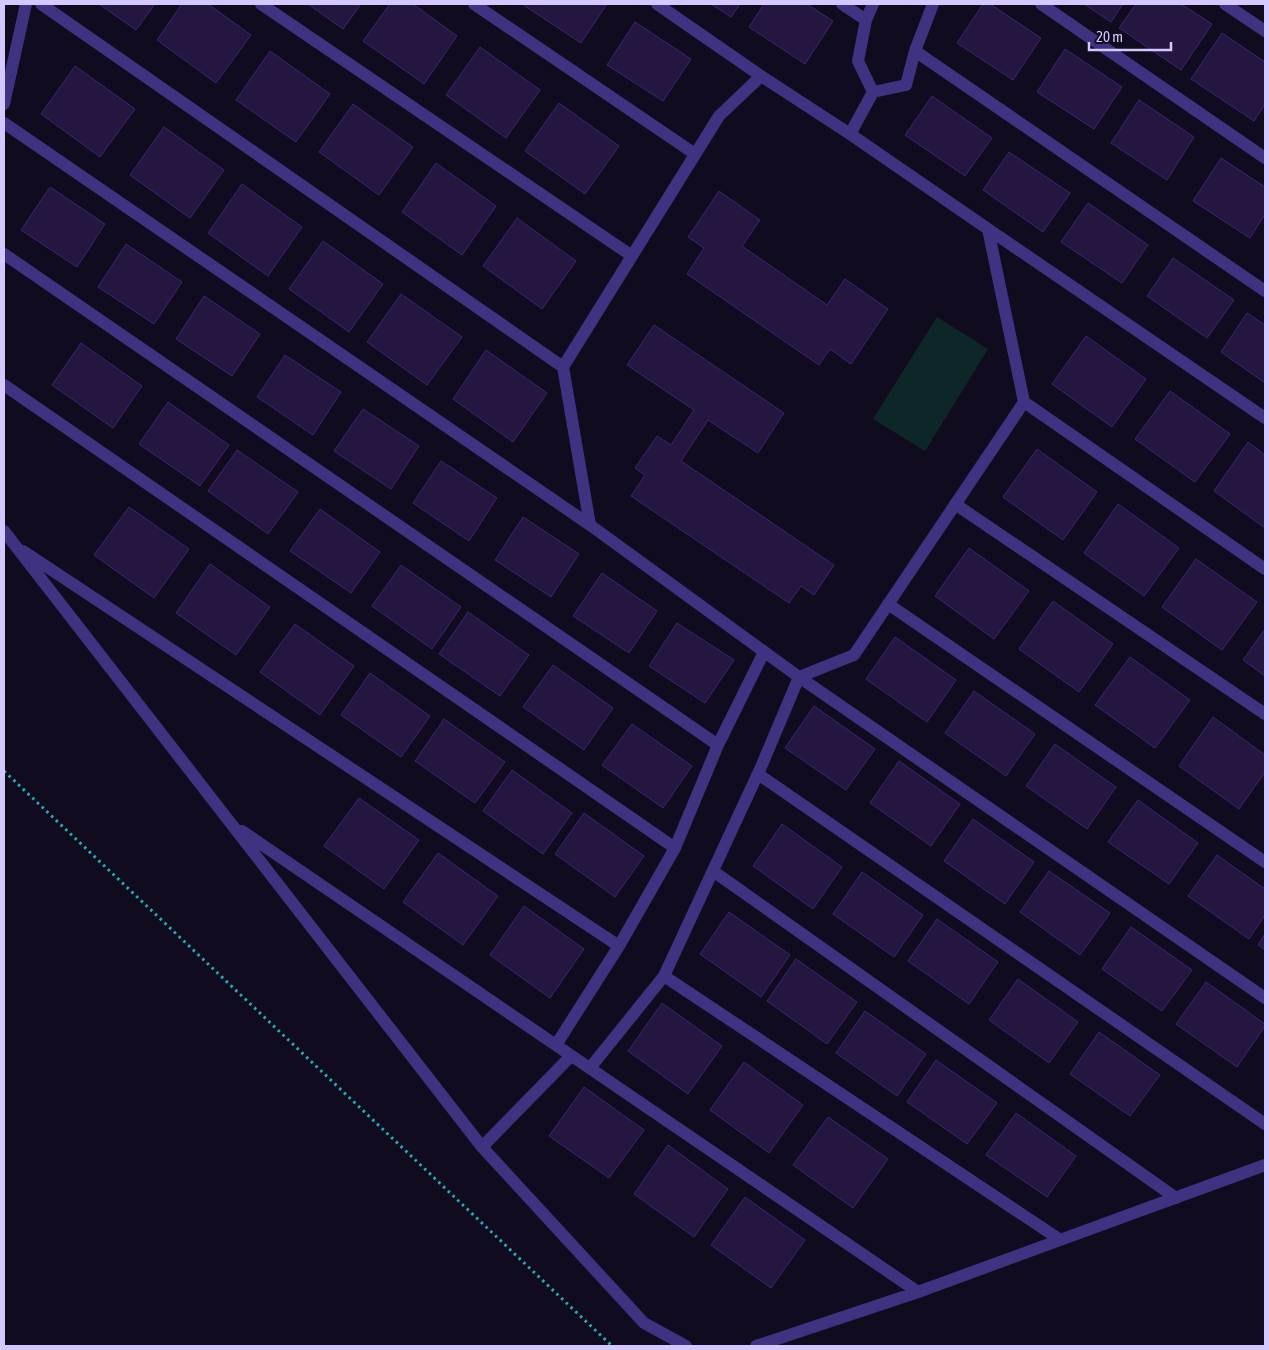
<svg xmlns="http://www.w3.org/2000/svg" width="1269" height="1350" viewBox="0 0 1269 1350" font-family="'Asap Condensed',sans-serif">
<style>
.green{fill:#0d2729}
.building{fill:#241541;stroke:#3d266f}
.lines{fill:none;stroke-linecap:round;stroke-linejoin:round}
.path{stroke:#25aeb7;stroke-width:3;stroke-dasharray:2.5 4;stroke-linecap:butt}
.minor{stroke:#3f3281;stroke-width:12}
</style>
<rect width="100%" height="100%" fill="#110b1f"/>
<path class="green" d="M937,317l51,32 -63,102 -52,-32z"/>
<path class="building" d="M99,4h56l-19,26z
M182,4h26l43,31 -35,48 -59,-43z
M308,4h53l-18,25z
M390,4h23l44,32 -33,48 -61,-43z
M526,4h81l-26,39 -56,-37z
M711,4h29l-9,13z
M764,4h43l26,17 -28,43 -56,-37z
M983,4h7l51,34 -28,42 -56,-37z
M1084,4h39l-12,18z
M1136,4h45l31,20 -31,46 -62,-42z
M635,22l56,37 -28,42 -56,-36z
M1222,33l43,29v42l-11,17 -63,-42z
M480,47l60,43 -34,48 -60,-43z
M1065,49l57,38 -28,42 -57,-37z
M270,51l60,43 -34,48 -60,-42z
M75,66l60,43 -35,48 -59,-43z
M932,96l60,42 -27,38 -60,-41z
M1139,100l55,37 -27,43 -56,-37z
M559,103l60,43 -34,48 -60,-43z
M353,104l60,43 -34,48 -60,-43z
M164,127l60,43 -34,48 -60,-43z
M1009,152l61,41 -27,39 -60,-42z
M1221,158l44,29v27l-15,24 -57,-37z
M436,163l60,43 -34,49 -60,-43z
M242,184l60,43 -34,49 -60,-43z
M50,187l55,37 -28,43 -56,-37z
M719,191l41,29 -18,26 85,59 18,-26 43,30 -37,55 -21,-15 -11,16 -132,-91 17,-26 -16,-11z
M1088,203l60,42 -26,38 -61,-41z
M517,218l59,43 -34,48 -59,-43z
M323,241l60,43 -34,48 -60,-43z
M126,244l56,38 -28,42 -56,-37z
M1173,258l61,42 -27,38 -60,-42z
M401,294l61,43 -35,48 -60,-43z
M204,296l56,38 -28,42 -56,-37z
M1247,313l18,12v58l-44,-31z
M654,325l130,88 -26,40 -50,-33 -27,41 153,104 -20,30 -13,-9 -12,17 -158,-107 14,-21 -10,-7 22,-32 14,9 23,-35 -67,-45z
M1086,336l60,43 -34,48 -60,-43z
M81,343l61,43 -29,42 -61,-43z
M486,350l61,43 -34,49 -60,-43z
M285,355l56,37 -28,43 -56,-38z
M1170,391l60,43 -35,48 -60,-43z
M168,402l61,43 -29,41 -61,-42z
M363,409l56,37 -28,43 -57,-38z
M1248,442l17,13v73l-51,-37z
M1037,449l60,43 -34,48 -60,-43z
M237,450l61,42 -30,42 -60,-43z
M441,461l56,37 -28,43 -56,-38z
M1118,504l61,44 -35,48 -60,-43z
M129,507l60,42 -35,49 -60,-43z
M320,509l60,43 -29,41 -61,-42z
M523,517l56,37 -28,43 -56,-37z
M969,548l60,43 -35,48 -59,-43z
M1196,559l61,43 -35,48 -60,-43z
M210,564l60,43 -34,48 -60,-42z
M401,565l60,42 -29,42 -60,-43z
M602,573l55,38 -28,42 -56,-37z
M1053,601l60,43 -34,48 -60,-43z
M468,612l61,43 -29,41 -61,-42z
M677,623l57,37 -29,43 -56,-37z
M295,624l59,42 -34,49 -60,-43z
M1265,629v47l-22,-16z
M895,637l61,43 -29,42 -61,-43z
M1130,657l60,43 -35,48 -60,-43z
M553,665l60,43 -29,42 -61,-43z
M370,673l60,43 -29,41 -60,-42z
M974,691l61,43 -29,42 -61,-43z
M814,706l61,43 -29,41 -61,-42z
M1213,717l52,38v17l-26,37 -60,-43z
M444,719l61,43 -30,41 -60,-42z
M632,724l60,42 -29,42 -61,-43z
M1055,744l61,43 -29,42 -61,-43z
M899,761l61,43 -29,42 -61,-43z
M512,770l60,43 -29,41 -60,-43z
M359,798l60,42 -35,49 -60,-43z
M1138,800l60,43 -29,41 -61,-42z
M584,813l60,43 -29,41 -60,-43z
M973,819l61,43 -29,42 -61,-43z
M782,824l60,43 -29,42 -60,-43z
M438,853l60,43 -35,49 -60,-43z
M1217,855l48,34v26l-16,24 -61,-43z
M1049,871l61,42 -30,42 -60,-43z
M862,872l61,43 -29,42 -61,-43z
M524,906l60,43 -34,49 -60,-43z
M729,912l61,43 -29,42 -61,-43z
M937,919l61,43 -29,42 -61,-43z
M1131,927l61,43 -30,41 -60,-42z
M1265,934v16l-7,-5z
M796,959l61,43 -30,42 -60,-43z
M1018,979l60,43 -29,41 -60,-43z
M1206,982l59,42v2l-28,41 -61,-43z
M662,1003l60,43 -34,48 -60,-43z
M865,1011l61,43 -29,42 -61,-43z
M1099,1032l61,43 -30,41 -60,-42z
M936,1060l61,43 -30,41 -60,-42z
M744,1062l59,43 -34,48 -59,-43z
M584,1087l60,43 -35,48 -60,-42z
M1016,1113l60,43 -29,41 -61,-42z
M828,1117l60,42 -35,49 -60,-43z
M668,1145l60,44 -34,48 -60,-43z
M745,1197l60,43 -34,48 -60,-43z"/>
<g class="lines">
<path class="path" d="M4,771l608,575"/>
<path class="minor" d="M41,4l522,363
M261,4l371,252
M474,4l221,150
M657,4l104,72
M842,4l24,16
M873,4l-7,16 -8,41 15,31 33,-7 9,-34 18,-47
M1041,4l224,154
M1225,4l40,27
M915,51l350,240
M4,104l22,-100
M4,123l586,402
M850,134l23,-42
M988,229l277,189
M4,254l714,491
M4,385l671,463
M1024,402l-170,253 -55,22 -209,-152 -27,-158 156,-251 42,-40 89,58 138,95 36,173 241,167
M955,504l310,210
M4,531l478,616 162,176 42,23
M23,551l596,395
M888,604l377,258
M758,774l507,350
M242,831l676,461
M713,871l463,327
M664,976l395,263
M556,1045l63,-99 56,-98 43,-103 46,-93
M590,1068l74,-92 97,-209 38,-90 466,321
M482,1147l89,-91
M756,1346l162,-54 347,-127"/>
</g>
<rect width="1269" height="1350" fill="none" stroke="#d5c8ff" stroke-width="10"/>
<path d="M1089 42v8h82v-8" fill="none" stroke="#d5c8ff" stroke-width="2.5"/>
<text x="1096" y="42" font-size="15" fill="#d5c8ff" stroke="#110b1f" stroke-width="4" paint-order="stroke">20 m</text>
</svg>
